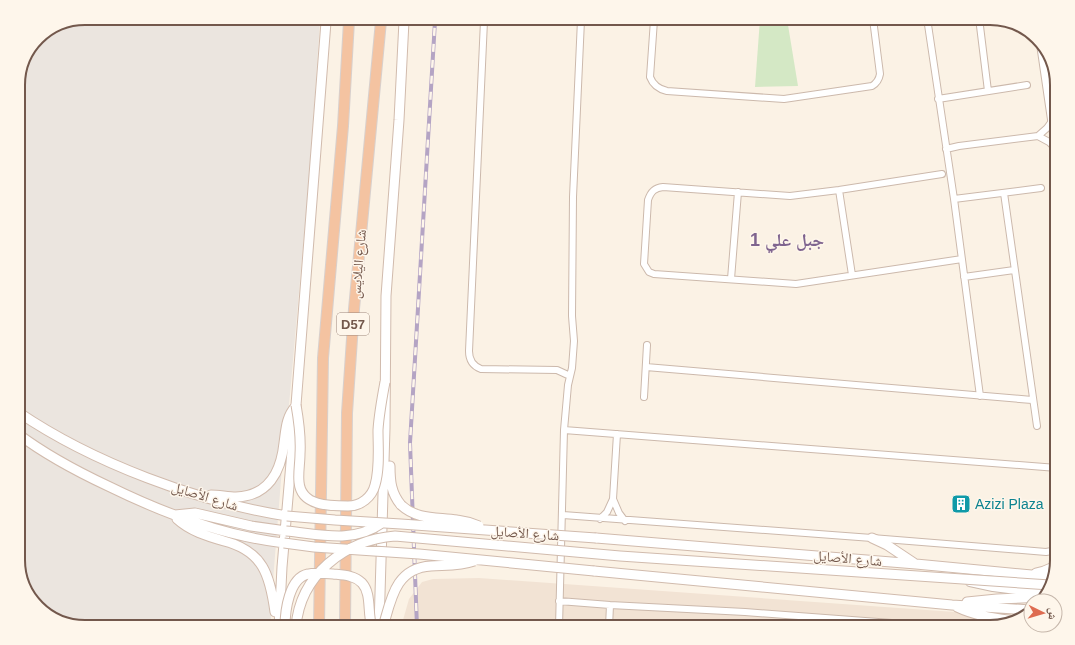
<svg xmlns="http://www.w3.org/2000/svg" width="1075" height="645" viewBox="0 0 1075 645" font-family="Arial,'Noto Naskh Arabic',sans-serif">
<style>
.residential{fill:#f2e3d4}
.industrial{fill:#ebe5df}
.green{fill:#d4e8c5}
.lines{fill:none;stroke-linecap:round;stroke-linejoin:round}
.minor-casing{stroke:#ccb9ac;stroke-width:8}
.tertiary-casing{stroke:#ccb9ac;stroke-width:10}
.secondary-casing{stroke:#d1bbad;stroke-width:11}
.trunk-casing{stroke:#d8d0cd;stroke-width:12}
.minor{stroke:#fff;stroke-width:6}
.tertiary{stroke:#fff;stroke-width:8}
.secondary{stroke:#fff;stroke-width:9}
.trunk{stroke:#f4c3a1;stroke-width:10}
.rail-casing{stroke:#b4a4c4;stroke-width:4}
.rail{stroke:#fef6eb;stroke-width:2.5;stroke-dasharray:8;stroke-linecap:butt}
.secondary-bridge-casing{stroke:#d1bbad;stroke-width:11;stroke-linecap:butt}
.secondary-bridge{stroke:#fff;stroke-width:9}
.labels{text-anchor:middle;stroke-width:3;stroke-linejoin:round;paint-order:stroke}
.shield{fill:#fef6eb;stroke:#9d877c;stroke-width:1}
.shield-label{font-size:13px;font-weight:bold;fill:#73584c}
.street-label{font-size:14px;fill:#73584c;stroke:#fef6eb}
.culture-label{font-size:14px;fill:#0d838f;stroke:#fef6eb;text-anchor:start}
.district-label{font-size:18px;font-weight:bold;fill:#7f648f;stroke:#fef6eb}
.rim{fill:none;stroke:#73584c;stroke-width:2}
</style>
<rect width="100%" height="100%" fill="#fbf2e5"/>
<path class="residential" d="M479,578l546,39 -34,10h-590l8,-28 13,-17 11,-3z"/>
<path class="industrial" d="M320,22l-11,157 -22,249 -4,27 -12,151v21h-187l-33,-9 -24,-24 -9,-29v-485l20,-43 21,-14z"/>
<path class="green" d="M760,19h27l11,67 -43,1z"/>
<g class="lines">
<defs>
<path id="minor" d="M927,18l27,181 26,197
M979,18l9,73
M654,20l-4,57c3,8 8,12 17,14l117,8 88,-13c5,-3 7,-6 8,-12l-7,-55
M484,21l-15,330c0,9 4,15 12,18l76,1 13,6
M938,99l89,-14
M1038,136l11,6 7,7
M946,149l13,-3 79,-10 9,-8 5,-7
M942,174l-103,16 -49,6 -127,-9c-8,1 -12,4 -15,13l-4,64 5,8 5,2 142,10 166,-25
M839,190l13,85
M1004,193l33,233
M954,199l87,-11
M964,277l50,-7
M731,279l7,-87
M646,367l386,33
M644,397l3,-52
M564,430l493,38
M613,499l6,14 6,8
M563,515l309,23 174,14 11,-2
M600,519l7,-7 6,-13 4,-65
M559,601l51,4 135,7 200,15
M559,627l5,-197 4,-45 4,-17 2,-27 -2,-25 1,-119 8,-177
M609,627l1,-22"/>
<path id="tertiary" d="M1041,44l16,110
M970,582l23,5 55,7"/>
<path id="secondary" d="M18,412c75,51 180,90 269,104
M18,434c28,21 58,37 90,52 55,27 115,50 176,57
M390,466c0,15 1,27 11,39
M211,495c8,0 17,2 25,2 32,-1 45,-25 48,-54 2,-14 2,-26 12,-37
M175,515l20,-2 56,13 35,5
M177,519c13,12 30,17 47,22 39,10 46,34 51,71
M596,538l320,26 137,13
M872,538l15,7 27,18
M594,571l358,34 79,5
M1036,573l8,-2 12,-5
M967,602l30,-3 48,-2
M957,607c19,9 37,11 58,14
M279,627l3,-60 14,-162 30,-383
M379,627l6,-199 1,-132 13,-176 5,-99"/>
<path id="trunk" d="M319,627l4,-269 20,-232 6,-105
M345,627l2,-214 7,-104 27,-288"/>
</defs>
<use href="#minor" class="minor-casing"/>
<use href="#tertiary" class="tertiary-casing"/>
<use href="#secondary" class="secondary-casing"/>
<use href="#trunk" class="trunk-casing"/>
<use href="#minor" class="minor"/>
<use href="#tertiary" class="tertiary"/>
<use href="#secondary" class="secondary"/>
<use href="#trunk" class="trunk"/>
<defs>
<path id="rail" d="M417,627l-7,-184 25,-422"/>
</defs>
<use href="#rail" class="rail-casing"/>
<use href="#rail" class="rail"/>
<defs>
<path id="secondary-bridge" d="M296,405c3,17 5,33 4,49 0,9 -2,19 -1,28 2,24 30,24 49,24 13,0 24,-9 27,-21 5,-17 3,-37 3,-55 1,-16 4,-32 7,-48
M401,505c16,15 36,12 56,15 8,1 15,3 22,6
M287,516l48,4 66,4 195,14
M286,531c34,3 66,13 96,-8
M284,543l30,4 105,7 175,17
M285,627c0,-16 4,-49 23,-53 8,-2 17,0 25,0 10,1 21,1 29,9 10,11 5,30 10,44
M296,627c4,-52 49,-87 99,-91l225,20 430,29
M383,627c8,-27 12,-59 48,-61 15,-1 29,0 43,-5"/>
</defs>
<use href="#secondary-bridge" class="secondary-bridge-casing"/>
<use href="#secondary-bridge" class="secondary-bridge"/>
</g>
<defs>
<symbol id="building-square" viewBox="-11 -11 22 22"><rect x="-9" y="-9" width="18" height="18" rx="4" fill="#0f9aa8" stroke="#fef6eb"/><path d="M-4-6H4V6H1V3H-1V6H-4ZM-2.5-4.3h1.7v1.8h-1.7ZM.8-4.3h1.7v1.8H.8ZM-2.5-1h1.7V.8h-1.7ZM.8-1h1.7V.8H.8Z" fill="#fff"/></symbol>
</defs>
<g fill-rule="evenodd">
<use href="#building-square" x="950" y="493" width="22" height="22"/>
</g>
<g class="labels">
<rect class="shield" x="337" y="313" width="32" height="22" rx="3"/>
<g class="shield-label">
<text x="353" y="329">D57</text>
</g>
<g class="street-label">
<text transform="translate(358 264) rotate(-85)" y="5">شارع اليلايس</text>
<text transform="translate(205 496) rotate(17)" y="5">شارع الأصايل</text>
<text transform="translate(525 533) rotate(4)" y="5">شارع الأصايل</text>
<text transform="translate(848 558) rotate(5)" y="5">شارع الأصايل</text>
</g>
<g class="culture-label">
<text x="975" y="509">Azizi Plaza</text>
</g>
<g class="district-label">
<text x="787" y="246">جبل علي 1</text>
</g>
</g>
<path d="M0 0H1075V645H0ZM85 25H990A60 60 0 0 1 1050 85V560A60 60 0 0 1 990 620H85A60 60 0 0 1 25 560V85A60 60 0 0 1 85 25Z" fill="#fef6eb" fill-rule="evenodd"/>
<path class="rim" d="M85 25H990A60 60 0 0 1 1050 85V560A60 60 0 0 1 990 620H85A60 60 0 0 1 25 560V85A60 60 0 0 1 85 25Z"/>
<g transform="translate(1043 613) rotate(95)"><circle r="19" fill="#fef6eb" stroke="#c6b7ab"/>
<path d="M0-3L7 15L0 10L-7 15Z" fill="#de6c51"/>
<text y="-6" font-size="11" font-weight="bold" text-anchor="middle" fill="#73584c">ش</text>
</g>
</svg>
